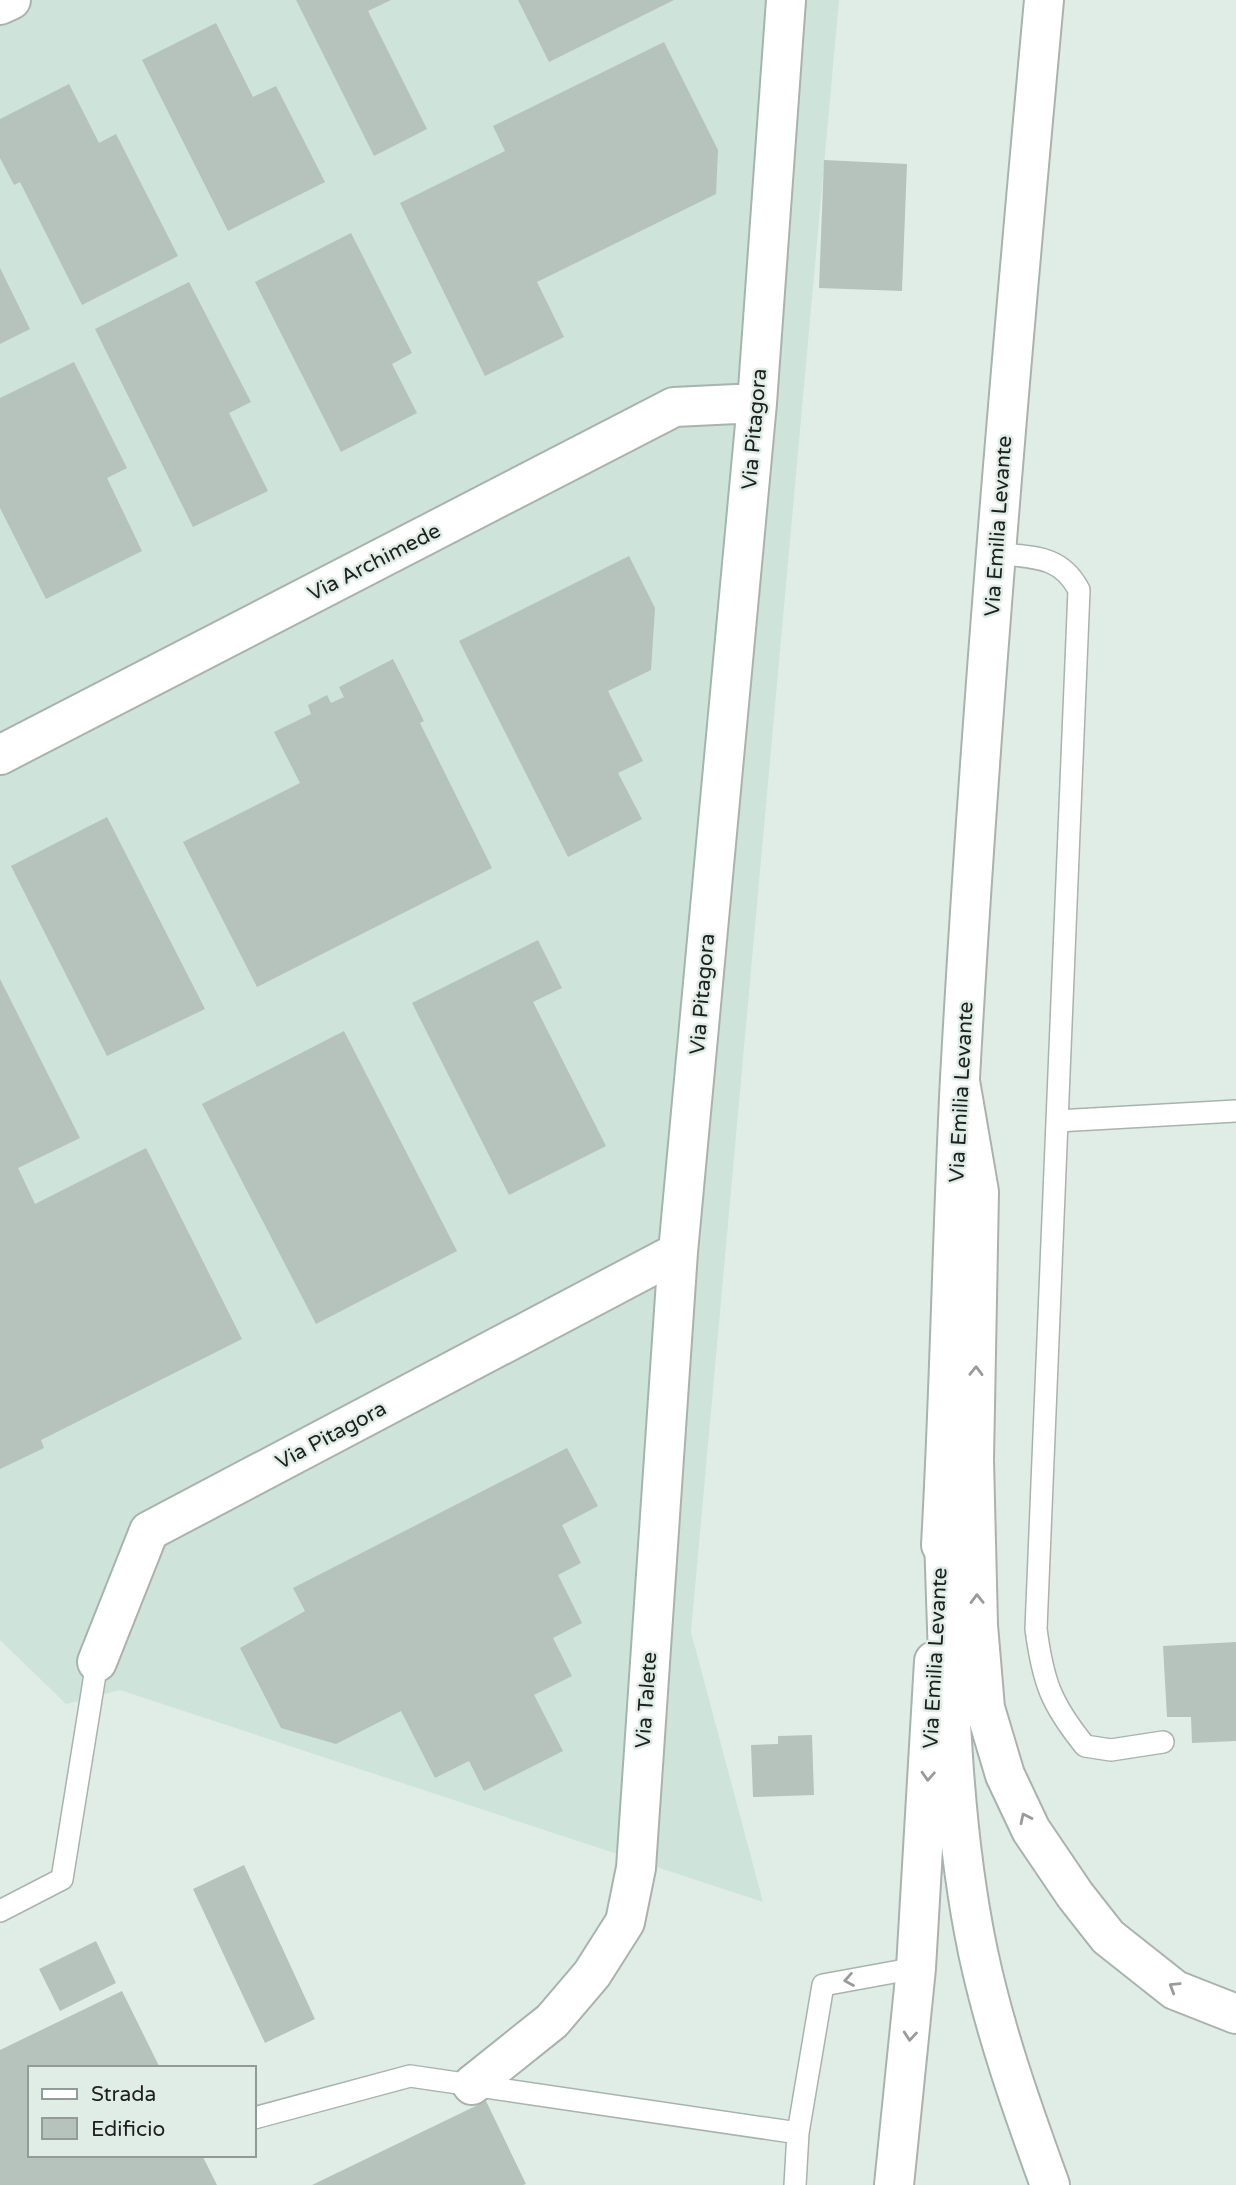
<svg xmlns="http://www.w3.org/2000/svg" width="1236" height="2185" viewBox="0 0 1236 2185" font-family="'Varela Round',sans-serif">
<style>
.built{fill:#cee3da}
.building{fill:#b6c2bc}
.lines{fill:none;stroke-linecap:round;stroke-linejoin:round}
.service-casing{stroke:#a8b3ae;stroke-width:24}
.minor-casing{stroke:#a8b3ae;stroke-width:42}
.secondary-casing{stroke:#a8b3ae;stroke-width:42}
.trunk-casing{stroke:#a8b3ae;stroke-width:42}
.service{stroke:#fff;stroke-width:21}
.minor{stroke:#fff;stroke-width:38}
.secondary{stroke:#fff;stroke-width:38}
.trunk{stroke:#fff;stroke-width:38}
.oneway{stroke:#999b9a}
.labels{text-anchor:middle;stroke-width:5;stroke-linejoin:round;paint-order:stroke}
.street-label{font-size:21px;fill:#1c201f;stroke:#e0ede7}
</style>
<rect width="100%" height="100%" fill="#e0ede7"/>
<path class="built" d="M0,0h839l-148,1632 72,270 -643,-212 -54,14 -66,-64z"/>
<path class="building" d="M296,0h95l-23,11 59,118 -53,27z
M518,0h156l-125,62z
M216,23l37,74 23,-11 49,96 -97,49 -86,-171z
M664,42l54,108 -2,44 -179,88 27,55 -79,39 -85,-173 105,-52 -12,-25z
M69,84l30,59 17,-9 62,122 -96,49 -62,-123 -6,3 -14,-27v-39z
M824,160l83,4 -5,127 -83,-3z
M351,233l61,120 -20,11 25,49 -76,39 -86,-170z
M0,268l30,61 -30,15z
M189,282l62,120 -22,11 39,78 -75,36 -98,-198z
M74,362l53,106 -20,10 35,73 -96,48 -46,-91v-110z
M629,556l26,52 -4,62 -43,21 35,70 -25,12 24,46 -74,38 -109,-216z
M393,659l31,62 -4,2 72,145 -235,119 -74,-145 117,-59 -26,-51 37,-18 -3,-9 19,-10 4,8 13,-6 -5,-10z
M107,817l98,192 -98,47 -96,-190z
M538,940l24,48 -29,14 73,144 -97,49 -97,-192z
M0,979l80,159 -62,30 17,36 111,-56 96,191 -201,101 3,8 -44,21z
M344,1031l113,220 -141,73 -114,-220z
M567,1448l31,58 -36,19 19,38 -23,12 24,48 -29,15 19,38 -38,19 29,56 -79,40 -15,-30 -34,17 -34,-67 -65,33 -55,-16 -41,-80 65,-37 -12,-23z
M1236,1642v99l-44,2 -1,-26h-24l-4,-71z
M812,1735l2,60 -61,2 -2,-52 27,-1v-8z
M244,1865l71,154 -50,24 -72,-154z
M96,1941l20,42 -56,28 -21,-42z
M122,1991l38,77h-130v87h172l15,30h-217v-135z
M486,2101l40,83 -3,1h-211z"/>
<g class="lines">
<defs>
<path id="service" d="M995,553c37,5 65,1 84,37l-43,1039c7,53 15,75 49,117l26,4 52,-8
M1057,1121l179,-10
M0,1911l62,-32 35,-217
M254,2118l156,-42 388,57
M795,2185l3,-52 25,-148 93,-17"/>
<path id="minor" d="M0,5l11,-5
M0,755l674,-348 83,-4
M97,1662l52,-131 529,-279 79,-849 29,-403
M472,2085l80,-64 40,-47 33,-52 11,-54 42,-616"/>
<path id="secondary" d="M941,1545c9,-156 11,-311 19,-467 20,-360 51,-719 84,-1078
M894,2185l22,-217 18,-307"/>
<path id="trunk" d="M960,1081l19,111 -5,268 4,165 7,83 20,67 26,55 44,65 33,42 67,53 61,24
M943,1512c6,147 5,296 35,440 17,80 44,156 72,233"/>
</defs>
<use href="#service" class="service-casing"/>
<use href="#minor" class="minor-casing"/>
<use href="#secondary" class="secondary-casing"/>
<use href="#trunk" class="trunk-casing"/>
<use href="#service" class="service"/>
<use href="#minor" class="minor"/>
<use href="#secondary" class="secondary"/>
<use href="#trunk" class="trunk"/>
</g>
<defs><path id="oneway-chevron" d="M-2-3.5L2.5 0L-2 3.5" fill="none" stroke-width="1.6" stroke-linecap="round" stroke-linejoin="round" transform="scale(1.75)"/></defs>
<g class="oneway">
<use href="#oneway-chevron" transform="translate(976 1371) rotate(-89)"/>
<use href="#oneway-chevron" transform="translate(977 1599) rotate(-91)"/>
<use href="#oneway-chevron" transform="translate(928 1776) rotate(93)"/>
<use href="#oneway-chevron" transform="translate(1025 1818) rotate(-116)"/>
<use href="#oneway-chevron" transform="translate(849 1980) rotate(170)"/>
<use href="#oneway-chevron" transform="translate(1174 1987) rotate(-148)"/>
<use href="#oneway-chevron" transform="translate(910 2036) rotate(95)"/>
</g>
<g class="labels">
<g class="street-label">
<text transform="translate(754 429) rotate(-85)" y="7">Via Pitagora</text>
<text transform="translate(998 526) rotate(-86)" y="7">Via Emilia Levante</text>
<text transform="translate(374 562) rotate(-27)" y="7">Via Archimede</text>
<text transform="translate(702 994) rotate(-85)" y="7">Via Pitagora</text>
<text transform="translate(961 1092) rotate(-87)" y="7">Via Emilia Levante</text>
<text transform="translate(331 1435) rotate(-28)" y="7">Via Pitagora</text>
<text transform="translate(935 1658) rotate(-87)" y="7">Via Emilia Levante</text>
<text transform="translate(646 1700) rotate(-86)" y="7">Via Talete</text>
</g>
</g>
<rect x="28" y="2066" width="228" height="91" fill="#e0ede7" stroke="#929b97" stroke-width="2"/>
<rect x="42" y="2089" width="35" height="10" fill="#ffffff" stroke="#929b97" stroke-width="2"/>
<text x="91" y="2101" font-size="21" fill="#1c201f">Strada</text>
<rect x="42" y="2118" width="35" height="21" fill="#b6c2bc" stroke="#929b97" stroke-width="2"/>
<text x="91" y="2136" font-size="21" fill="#1c201f">Edificio</text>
</svg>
